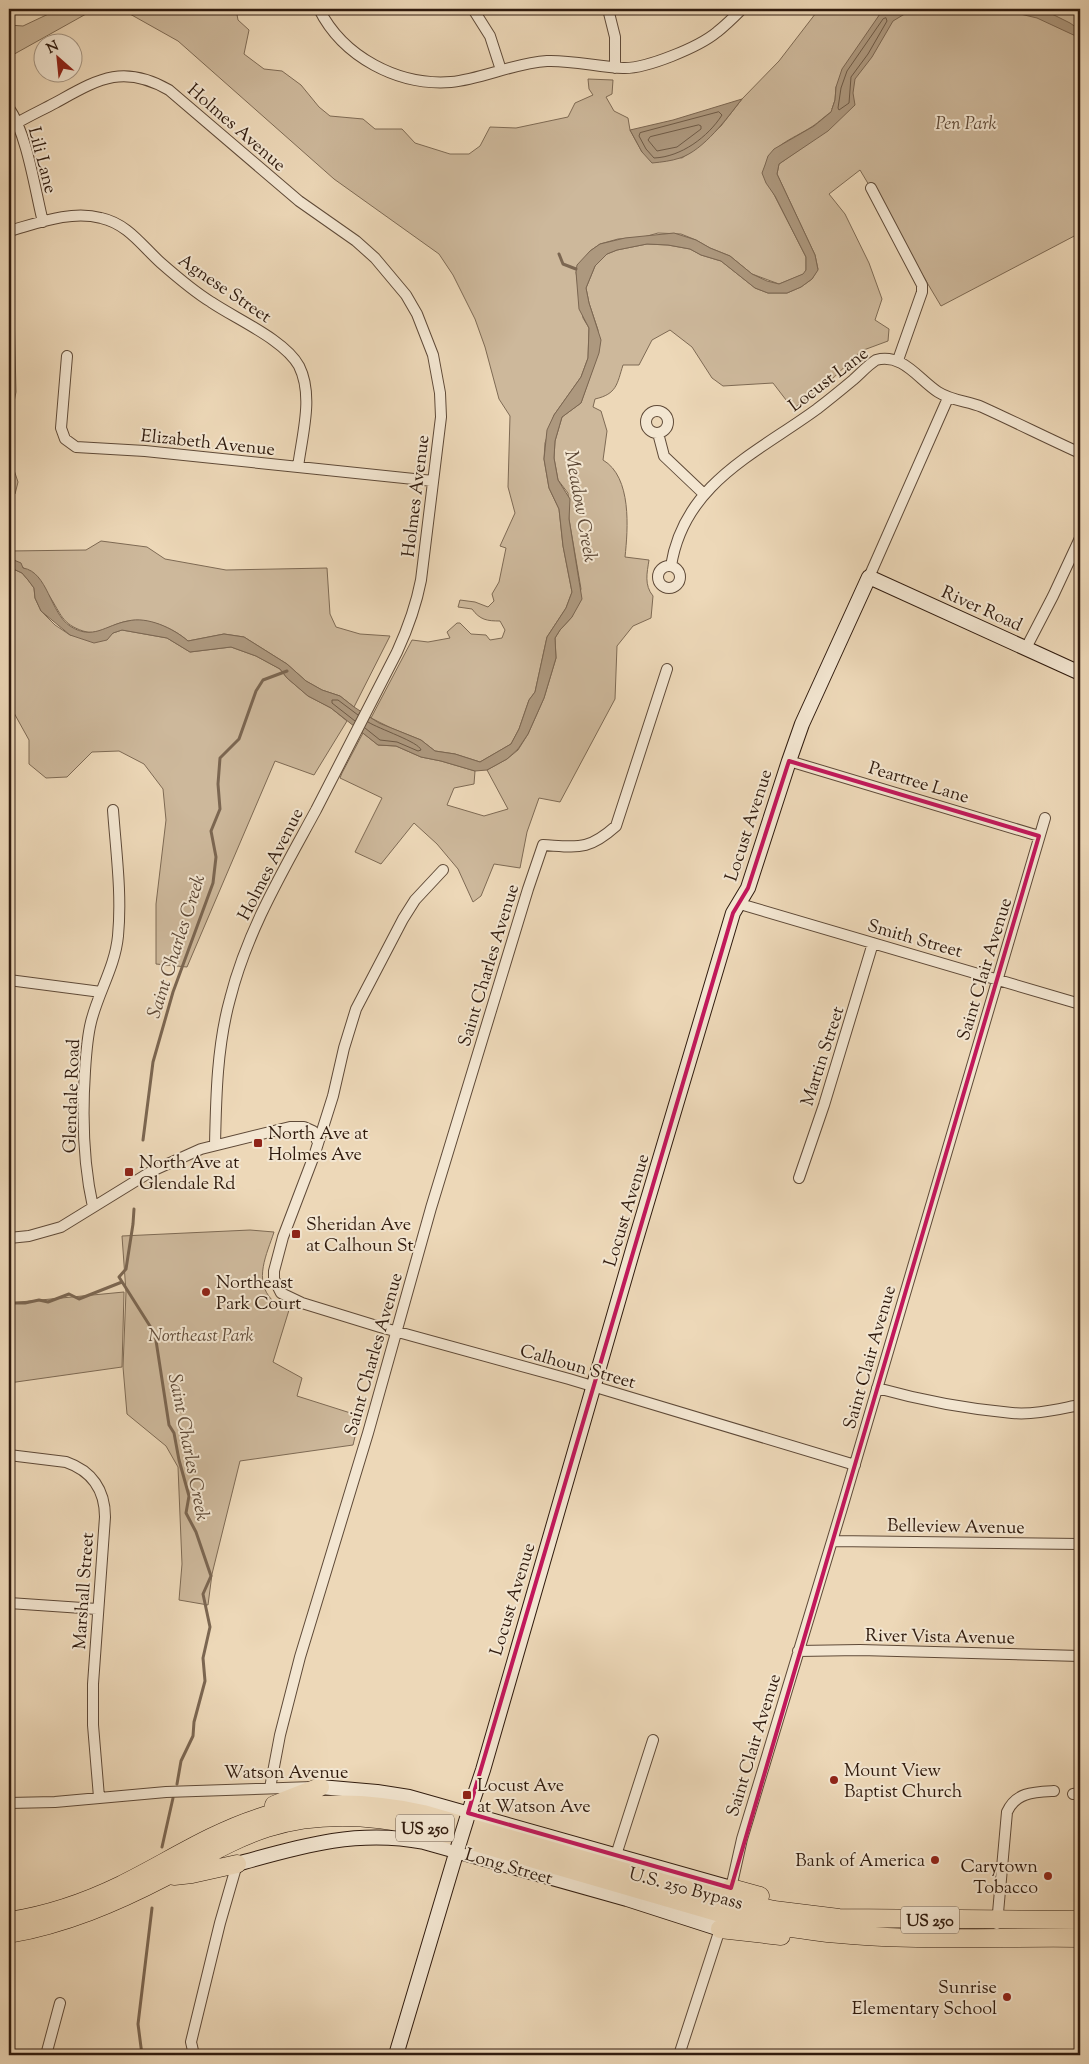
<svg xmlns="http://www.w3.org/2000/svg" width="1089" height="2064" viewBox="0 0 1089 2064" font-family="'Sorts Mill Goudy',serif">
<style>
.green{fill:#cdb89b;stroke:#7e6a54}
.water{fill:#ad987e;stroke:#7b6651}
.lines{fill:none;stroke-linecap:round;stroke-linejoin:round}
.shore{stroke:#6e5a46;stroke-width:1}
.stream{stroke:#7b6651;stroke-width:3}
.street-casing{stroke:#5f4a38;stroke-width:12}
.secondary-casing{stroke:#301b0e;stroke-width:16}
.highway-casing{stroke:#301b0e;stroke-width:19}
.street{stroke:#f3e6d1;stroke-width:10}
.secondary{stroke:#f3e6d1;stroke-width:14}
.highway{stroke:#edd8b8;stroke-width:18}
.secondary-bridge-casing{stroke:#301b0e;stroke-width:16;stroke-linecap:butt}
.secondary-bridge{stroke:#f3e6d1;stroke-width:14}
.marked{fill:none;stroke:#c2185b;stroke-width:4;stroke-linejoin:round}
.poi-dot{fill:#8f2418;stroke:#f3e6d1;stroke-width:2}
.labels{text-anchor:middle;stroke-width:4;stroke-linejoin:round;paint-order:stroke}
.shield{fill:#f3e6d1;stroke:#6a5848;stroke-width:1}
.shield-label{font-size:16px;font-weight:bold;fill:#301b0e}
.park-label{font-size:18px;font-style:italic;fill:#5f4a38;stroke:#f3e6d1}
.street-label{font-size:18px;fill:#301b0e;stroke:#f3e6d1}
.poi-label{font-size:18px;fill:#301b0e;stroke:#f3e6d1;text-anchor:start}
.water-label{font-size:19px;font-style:italic;fill:#5c4735;stroke:#f3e6d1}
</style>
<rect width="100%" height="100%" fill="#edd8b8"/>
<filter id="stains"><feTurbulence type="fractalNoise" baseFrequency=".004" numOctaves="4"/><feColorMatrix values="0 0 0 0 .2 0 0 0 0 .09 0 0 0 0 .02 0 0 0 .5 -.17"/></filter>
<radialGradient id="worn" r=".72"><stop offset=".6" stop-color="#630" stop-opacity="0"/><stop offset="1" stop-color="#630" stop-opacity=".3"/></radialGradient>
<path class="green" d="M59,9h36l-86,48v-32l14,1z
M121,9h115l2,11 11,10 -5,24 20,15 18,2 19,14 18,22 11,9 33,3 12,10h27l13,14 35,11h19l11,-8 10,-19 26,1 52,-11 7,-14 18,-8 -4,-6 -1,-10 25,1 -1,14 -6,3 8,14 14,7 2,12 12,22 40,6 17,-12 22,-20 21,-27 37,-38 40,-52h70l-7,2 -46,76 -1,13 -3,9 56,-95 25,-5h167v224l-139,73 -81,-136 -31,24 16,20 24,49 13,36 -7,21 14,9 -1,12 -27,10 -33,32 -35,26 -20,-26 -50,3 -11,-8 -20,-31 -22,-17 -18,10 -13,25h-16c-6,19 -6,29 -28,34l-2,8 8,4 6,20 -4,29c29,17 25,69 22,97l24,3c-2,13 -5,25 4,36l-2,22 -18,8 -16,20 -2,53 -55,103 -21,-4 -12,34 -7,36 -26,-4 -13,32 -8,6 -15,-33 -21,-25 -23,-21 -33,41 -26,-12 27,-54 -42,-20 2,-5 21,-40 15,12 18,1 25,11 20,4 34,10 -1,13 -20,4 -7,17 37,11 24,-7 -21,-39 20,-11 11,-9 10,-16 16,-36 12,-40 -1,-20 5,-8 12,-13 9,-28 -12,-70 -1,-26 -10,-13 -4,-22 1,-17 7,-24 19,-14 13,-38 4,-35 -9,-27 -3,-15 9,-22 12,-12 10,-4 30,-6 21,1 22,4 11,6 20,6 34,27 13,5h19l14,-6 11,-8 6,-10 -3,-14 -38,-81 2,-10 31,-22 21,-30c-6,4 -12,10 -18,14 -23,15 -43,18 -50,47l43,84v13l-2,4 -25,10 -27,-10 -22,-18 -20,-8 -14,-8 -15,-6 -23,-1 -14,4 -26,2 -18,5 -10,7 -14,21 7,46 6,10 -1,30 -7,19 -27,38 -9,28 -1,16 5,29 10,21 4,37 9,46 -6,16 -19,29 -12,55 -6,8 -10,29 -8,15 -31,18 -25,-8 -20,-3 -14,-11 -30,-12 -20,-10 41,-78 16,2 22,-4 -3,-6 10,-9h3l11,11 15,1 4,5 12,-2 3,-8 -5,-9c-13,0 -20,-1 -28,-12l-14,-2 2,-7 15,2 13,5 6,-6 -2,-7 7,-12 7,-34 -6,-2 15,-33 -7,-26 2,-71 -11,-17 -14,-52 -10,-28 -22,-44 -14,-21 -105,-75 -156,-138z
M14,308l2,84 -7,35v-118z
M9,455l9,27 -3,12h-6z
M101,541l46,6 18,12 61,11 101,-2 3,46 6,13 24,7 30,2 -36,71 -14,-11 -18,-6 -16,-9 -19,-17 -43,-27 -20,-3 -36,7c-17,-15 -46,-26 -68,-18 -13,4 -23,13 -37,8 -21,-7 -22,-17 -33,-34 -8,-13 -28,-33 -41,-39v-7l77,-1z
M9,567l13,6 6,7 6,8 1,10 6,13 14,14 15,10 37,4 6,-6 9,-3 45,8 23,14 41,-5 25,9 24,13 7,9 21,18 23,12 16,13 -33,54 -39,-14 -88,206 -31,-3v-60l10,-84 -3,-31 -19,-25 -25,-13 -27,1 -25,25 -21,1 -17,-14v-24l-20,-36z
M250,1230l24,2c-7,22 -21,48 -2,68 4,5 12,7 17,10l-16,52 29,16 -5,18 63,20 -7,29 -113,16 -28,113 -4,31 -29,-5 3,-36 -4,-97 -12,-21 -39,-32 -4,-47 3,-75 -4,-56z
M124,1292l-2,75 -113,16v-80z"/>
<path class="water" d="M889,9h24l-20,12 -21,36 -17,22 -2,14 2,12 -27,26 -49,33 -2,10 38,81 3,15 -6,9 -11,8 -14,6h-19l-13,-5 -34,-27 -20,-6 -11,-6 -22,-4 -21,-1 -30,6 -10,4 -12,12 -9,22 3,15 12,37 -2,13 -18,50 -19,14 -7,24 -1,17 4,22 12,19 -1,20 13,80 -10,18 -12,13 -5,8 1,20 -12,40 -16,36 -10,15 -11,10 -20,11 -12,1 -34,-10 -20,-4 -25,-11 -18,-1 -47,-37 -23,-12 -21,-18 -7,-9 -24,-13 -25,-9 -41,5 -23,-14 -45,-8 -9,3 -6,7 -13,3 -24,-8 -29,-24 -6,-13 -1,-10 -6,-8 -6,-7 -13,-6v-9l12,5 2,5c25,4 27,45 47,58 23,15 35,-1 58,-5 19,-5 45,7 60,20l36,-7 20,3 43,27 19,17 16,9 18,6 14,11 25,16 42,17 14,11 20,3 25,8 31,-18 8,-15 10,-29 6,-8 12,-55 19,-29 6,-16 -9,-46 -4,-37 -10,-21 -5,-29 3,-29 7,-15 27,-38 7,-19 1,-30 -10,-19 -3,-37 1,-7 13,-14 10,-7 25,-6 49,-5 22,7 14,8 20,8 22,18 15,7 12,3 24,-10 3,-4v-13l-31,-61 -9,-13 -4,-10 3,-8 3,-9 6,-7 40,-23 17,-14 4,-12 1,-13 6,-18 40,-58z
M999,9l45,1 26,13 10,7v8l-43,-20z
M742,99c-15,19 -38,51 -62,59 -9,3 -18,4 -28,5l-10,-11 -12,-22 43,-10z"/>
<g class="lines">
<path class="shore" d="M886,18l1,3 -19,33 -17,23 -2,26 -10,7 -1,-2 3,-20 6,-17 36,-52z
M719,112l3,3c-14,22 -41,42 -68,43l-8,-9 -7,-13 1,-3z
M699,125l2,1v3l-24,18 -20,4 -9,-11 2,-3z
M355,721l-23,-18v-3h6l20,15
M365,728l15,12 17,2 21,9 3,-1c-2,-8 -42,-21 -53,-28"/>
<path class="stream" d="M559,254l4,10 13,5
M143,1140l10,-78 20,-70 40,-109 3,-26 -5,-26 9,-22 -2,-25 2,-26 19,-19 17,-48 7,-11 24,-9
M134,1209l-1,15 -7,45 -7,8 36,57 14,91 5,8 5,27 10,36 -3,17 10,19 15,44 -8,18 7,33 -7,31 2,23 -11,41 -1,14 -12,25 -4,23
M9,1303h16l14,-3 9,2 21,-8 10,5 43,-17
M162,1847l11,-49
M142,2055l-4,-31 14,-116"/>
<defs>
<path id="street" d="M319,9c24,48 79,77 132,73 31,-3 63,-19 96,-21 25,-1 51,6 76,7 23,1 76,-21 94,-36 9,-7 17,-15 25,-23
M473,9l17,27 11,34
M608,9l7,28v31
M9,108c18,26 26,82 34,114
M17,123c12,-7 25,-13 38,-20 42,-23 67,-40 114,-13l130,111 57,40 19,17 31,37 11,19 16,41 7,38 1,24 -20,163c-5,26 -13,48 -24,72 -27,53 -54,106 -81,158 -33,61 -69,121 -86,189 -13,47 -14,98 -15,146
M871,188l51,97v7l-24,68
M9,231c29,-8 62,-21 92,-13 27,6 41,28 60,45 16,14 32,28 50,39 25,17 74,38 88,64 15,30 3,69 -1,101
M67,356l-6,72 4,11 11,8 69,4 288,30
M646 422a11 11 0 1 1 22 0a11 11 0 1 1-22 0Z
M658,433l6,23 40,38
M671,566c13,-83 86,-113 146,-157 13,-10 24,-19 36,-29 8,-7 15,-15 23,-20 27,-7 42,19 62,32 14,9 30,9 44,15 33,15 65,31 98,46
M658 577a11 11 0 1 1 22 0a11 11 0 1 1-22 0Z
M869,577l79,-179
M1026,648l27,-52 27,-58
M789,761l250,75
M443,870l-28,30 -12,19 -47,90 -12,39 -11,48 -18,57 -32,84 -9,34v8l7,14 21,10 78,24 189,52 286,86
M740,904l340,100
M9,980l92,12
M799,1178l25,-73 49,-162
M93,1207c-10,-44 -11,-90 -8,-136 1,-16 2,-33 6,-49 7,-29 24,-55 27,-86 4,-42 -2,-84 -5,-126
M9,1238l20,-2 32,-9 91,-56 49,-22 89,-22h14l9,4 5,12
M877,1388c43,12 91,21 135,25 23,2 46,-4 68,-8
M9,1455l57,7c26,9 39,28 39,55l-12,167v41l6,72
M832,1541l248,3
M9,1603l88,6
M798,1651l62,-1 220,6
M270,1788l10,-53 20,-78 68,-224 63,-225 97,-319 15,-44c35,2 45,6 73,-19l51,-157
M1073,1794l7,-1
M9,1803l46,-1 111,-10 146,-5
M616,1855l37,-115
M731,1888l11,-49 100,-331 203,-690
M997,1924l10,-112c9,-20 27,-20 47,-21
M46,2055l14,-52
M194,2055l-3,-13 29,-119 17,-59
M679,2055l41,-126"/>
<path id="secondary" d="M320,1787l57,5 32,5 322,91
M467,1818l16,-48 151,-524 99,-333 15,-25 41,-127 13,-37 67,-147 211,96
M237,1864c64,-18 120,-35 187,-22l203,57 93,30
M396,2055l62,-208"/>
<path id="highway" d="M274,1805l46,-18
M174,1876l18,-2 45,-10
M731,1888l29,8
M9,1921c39,-6 77,-19 112,-36 45,-22 88,-51 137,-67 54,-19 110,-16 165,-4l268,77 83,19 65,8 241,2
M720,1929l61,7
M9,1934c56,-10 106,-31 156,-57 34,-17 65,-37 102,-49 51,-16 102,-13 153,-2l318,92c37,7 75,15 113,17 76,6 153,2 229,3"/>
</defs>
<use href="#street" class="street-casing"/>
<use href="#secondary" class="secondary-casing"/>
<use href="#highway" class="highway-casing"/>
<use href="#street" class="street"/>
<use href="#secondary" class="secondary"/>
<use href="#highway" class="highway"/>
<defs>
<path id="secondary-bridge" d="M458,1847l9,-29"/>
</defs>
<use href="#secondary-bridge" class="secondary-bridge-casing"/>
<use href="#secondary-bridge" class="secondary-bridge"/>
</g>
<path class="marked" d="M789,761l250,75 -308,1052 -263,-75 265,-900 15,-25z"/>
<g class="poi-dot">
<rect x="253" y="1138" width="10" height="10" rx="2.5"/>
<rect x="124" y="1167" width="10" height="10" rx="2.5"/>
<rect x="291" y="1229" width="10" height="10" rx="2.5"/>
<circle cx="206" cy="1292" r="5"/>
<circle cx="834" cy="1780" r="5"/>
<rect x="462" y="1790" width="10" height="10" rx="2.5"/>
<circle cx="935" cy="1860" r="5"/>
<circle cx="1048" cy="1876" r="5"/>
<circle cx="1007" cy="1997" r="5"/>
</g>
<g class="labels">
<g class="shield">
<rect x="396" y="1814.5" width="58" height="27" rx="4"/>
<rect x="901" y="1906.5" width="58" height="27" rx="4"/>
</g>
<g class="shield-label">
<text x="425" y="1834">US 250</text>
<text x="930" y="1926">US 250</text>
</g>
<g class="park-label">
<text x="966" y="129">Pen Park</text>
<text x="201" y="1341">Northeast Park</text>
</g>
<g class="street-label">
<text transform="translate(237 127) rotate(41)" y="6">Holmes Avenue</text>
<text transform="translate(43 160) rotate(75)" y="6">Lili Lane</text>
<text transform="translate(225 288) rotate(34)" y="6">Agnese Street</text>
<text transform="translate(828 379) rotate(-37)" y="6">Locust Lane</text>
<text transform="translate(208 442) rotate(6)" y="6">Elizabeth Avenue</text>
<text transform="translate(415 496) rotate(-83)" y="6">Holmes Avenue</text>
<text transform="translate(982 608) rotate(24)" y="6">River Road</text>
<text transform="translate(919 782) rotate(17)" y="6">Peartree Lane</text>
<text transform="translate(748 825) rotate(-72)" y="6">Locust Avenue</text>
<text transform="translate(270 864) rotate(-63)" y="6">Holmes Avenue</text>
<text transform="translate(915 938) rotate(16)" y="6">Smith Street</text>
<text transform="translate(488 965) rotate(-73)" y="6">Saint Charles Avenue</text>
<text transform="translate(984 969) rotate(-73)" y="6">Saint Clair Avenue</text>
<text transform="translate(822 1056) rotate(-72)" y="6">Martin Street</text>
<text transform="translate(71 1096) rotate(-88)" y="6">Glendale Road</text>
<text transform="translate(626 1210) rotate(-73)" y="6">Locust Avenue</text>
<text transform="translate(373 1354) rotate(-74)" y="6">Saint Charles Avenue</text>
<text transform="translate(869 1357) rotate(-74)" y="6">Saint Clair Avenue</text>
<text transform="translate(578 1366) rotate(16)" y="6">Calhoun Street</text>
<text transform="translate(956 1526) rotate(1)" y="6">Belleview Avenue</text>
<text transform="translate(83 1591) rotate(-86)" y="6">Marshall Street</text>
<text transform="translate(512 1599) rotate(-73)" y="6">Locust Avenue</text>
<text transform="translate(940 1636) rotate(1)" y="6">River Vista Avenue</text>
<text transform="translate(753 1745) rotate(-73)" y="6">Saint Clair Avenue</text>
<text x="286" y="1778">Watson Avenue</text>
<text transform="translate(509 1866) rotate(16)" y="6">Long Street</text>
<text transform="translate(686 1888) rotate(15)" y="6">U.S. 250 Bypass</text>
</g>
<g class="poi-label">
<text x="268" y="1139">North Ave at<tspan x="268" dy="21">Holmes Ave</tspan></text>
<text x="139" y="1168">North Ave at<tspan x="139" dy="21">Glendale Rd</tspan></text>
<text x="306" y="1230">Sheridan Ave<tspan x="306" dy="21">at Calhoun St</tspan></text>
<text x="216" y="1288">Northeast<tspan x="216" dy="21">Park Court</tspan></text>
<text x="844" y="1776">Mount View<tspan x="844" dy="21">Baptist Church</tspan></text>
<text x="477" y="1791">Locust Ave<tspan x="477" dy="21">at Watson Ave</tspan></text>
<text x="925" y="1866" text-anchor="end">Bank of America</text>
<text x="1038" y="1872" text-anchor="end">Carytown<tspan x="1038" dy="21">Tobacco</tspan></text>
<text x="997" y="1993" text-anchor="end">Sunrise<tspan x="997" dy="21">Elementary School</tspan></text>
</g>
<g class="water-label">
<text transform="translate(582 506) rotate(80)" y="7">Meadow Creek</text>
<text transform="translate(175 946) rotate(-72)" y="7">Saint Charles Creek</text>
<text transform="translate(190 1447) rotate(79)" y="7">Saint Charles Creek</text>
</g>
</g>
<rect width="1089" height="2064" fill="none" stroke="#edd8b8" stroke-width="30"/>
<rect x="10" y="10" width="1069" height="2044" fill="none" stroke="#301b0e" stroke-width="2.5"/>
<rect x="15" y="15" width="1059" height="2034" fill="none" stroke="#301b0e"/>
<g transform="translate(58 58) rotate(333)"><circle r="24" fill="#f3e6d1" stroke="#a59583"/>
<path d="M0-4L9 19L0 12L-9 19Z" fill="#8f2418"/>
<text y="-8" font-size="14" font-weight="bold" text-anchor="middle" fill="#301b0e">N</text>
</g>
<rect width="100%" height="100%" filter="url(#stains)"/>
<rect width="100%" height="100%" fill="url(#worn)"/>
</svg>
